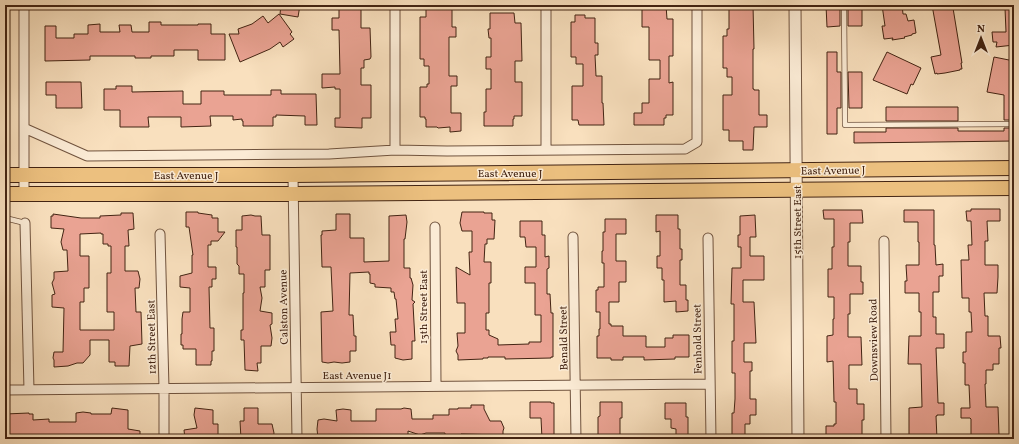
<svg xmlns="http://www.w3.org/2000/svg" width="1019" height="444" viewBox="0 0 1019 444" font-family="Vollkorn,serif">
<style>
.building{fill:#eaa393;stroke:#432413;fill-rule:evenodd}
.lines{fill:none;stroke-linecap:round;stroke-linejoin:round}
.service-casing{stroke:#70533e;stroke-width:6}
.minor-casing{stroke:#70533e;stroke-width:11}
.tertiary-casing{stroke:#70533e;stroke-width:13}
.primary-casing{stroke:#432413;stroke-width:16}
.service{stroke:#fbebd5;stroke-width:4.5}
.minor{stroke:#fbebd5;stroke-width:9}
.tertiary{stroke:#fbebd5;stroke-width:11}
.primary{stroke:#ecc07f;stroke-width:14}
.labels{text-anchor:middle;stroke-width:3;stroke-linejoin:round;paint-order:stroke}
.street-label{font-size:11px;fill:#432413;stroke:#fbebd5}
</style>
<rect width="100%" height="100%" fill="#f9e0be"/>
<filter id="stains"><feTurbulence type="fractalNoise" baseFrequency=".005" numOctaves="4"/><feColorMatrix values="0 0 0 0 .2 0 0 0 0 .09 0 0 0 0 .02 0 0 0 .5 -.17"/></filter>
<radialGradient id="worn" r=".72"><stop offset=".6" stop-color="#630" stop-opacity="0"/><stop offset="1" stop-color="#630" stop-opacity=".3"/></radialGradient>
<path class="building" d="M281,5h19l-2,12 -18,-3z
M339,5h22v23h9l1,29 -1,2 -6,1v8h-3v17h10v33h-9v10l-27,-1v-9h5v-29h-5v-2l-13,1v-14h18l-1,-44h-7v-12h7z
M426,5h26v22h4v10h-7v39h8v10h-6v27h10v18l-11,1v-5l-12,1 -1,-1h-11v-8h-1v-2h-5v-30h7v-3h2v-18h-5v-7h-4v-42h6z
M642,5h24l1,14h6v37h-4v27l4,-1v33h-7v3h-2v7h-30v-12h8v-10h7v-24h11v-19h-11v-33h-7z
M729,5h24l1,44h-1v40h1v1h5v25h8v12h-13l-1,23h-10v-9h-14v-11h-6v-35h9v-18h-5v-9h-4v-32h4v-7h2z
M826,5h14v21l-13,1z
M848,5h14v21h-14z
M882,5h20l1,9h3l2,7 6,-1 2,13 -4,1v1l-8,2 1,1 -13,2 1,-2 -9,1 -2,-13h3z
M932,5h19l1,3h1l9,55h-1l1,6h-2v1l-15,3 -8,1v-1l-2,1 -4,-17 10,-2z
M1014,7v38l-18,2 1,-5h-4l-1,-10h14l-1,-24z
M490,13h24l1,10h6l1,38h-7v21h7v34h-8v3h-1v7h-29v-14h2v-23h5v-20h-5v-12h5v-19h-2l-1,-9h2z
M279,14l13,18 -2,2 4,5 -11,8 -3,-5 -10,7 -30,13 -11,-28h10l-1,-5 14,-5 11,-8 5,7z
M575,15h10v3h10v25h3v12h-3l1,21h6v27h1l1,22h-25l-1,-5h-6v-34h11v-22h-7v-7h-5v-35h4z
M149,22h12v3h37v-1h13v10h14v26h-27v-10h-24v6h-23v2h-16v-2h-45v4l-45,1v-35h11v12h18v-4h14v-9l12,-1v8h20l-1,-7h12l1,7h17z
M827,52h10v20h4v36h-4v26h-10z
M887,52l34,16 -8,17 -2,-1 -4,10 -34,-14z
M994,57l20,4v59h-10v-25l-17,-3z
M848,72h14v36h-13z
M46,82h35l1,26h-26v-13h-10z
M116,86h16v6l51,-1v13h18v-13h23v4h47v-5h10v4h35l1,31h-12v-9l-29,-1v2h-3v9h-30v-5h-1v-2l-9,1v-4h-23l1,10 -30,1v-10h-33l1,10h-29v-17h-16v-21h12z
M886,107h72v14h-72z
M886,128h72v3h46v-3h10v13l-160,2v-11h32z
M971,209h29v12h-13l1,20h-3v24h13v12l-1,16h-13l1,23h3v20h12l1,12h-2v16h-6v6h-7v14h-1l1,23h12l1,28h-13v4h-15v-20l-1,-1h-9v-10h9l-1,-23h-4v-22h-2v-11h3v-20h6l-1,-20h-2v-14h-7l-1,-38h8l-1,-15h4l-1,-24h-4l-1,-10h5z
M823,210h39l1,13h-13v19h-2v24h13v16h2v12h-13v20h-2v23h13l1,28h-13v24h8v15h7v16h-2v16h-13v3h-15v-3h-8v-10h8v-2h2v-22h-2l-1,-41 -6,1v-26l6,-1v-16h1v-22h-6v-28h4v-22h2v-28h-10z
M904,210h30v35h1l1,20 7,-1v12h-4v16h-6v25h3v17h8v14h-8l2,55h6v12h-7v1h-1l1,23h-16v-4l-12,1v-28l13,-1 -1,-43h-13l1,-28h12v-24h-2v-19h-14v-12h2l-1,-16h13v-23h-1v-20h-14z
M186,212h12v1l14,2v3h6v14h7l-7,9h-7v4h-3v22h8v12h-4v8h-3l1,41h4v23h-2v10h-1v4h-15v-16h-13v-4h-2v-11h1v-15l1,-7h7v-24l-10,-1v-11l12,-3v-18h1l-4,-28h-3z
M462,212h22v1h8v7h3l-1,19h-7v5h-2l-1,18h7v21h-2v30h-3v17h3v5l9,4v6l31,-1v-2h12v-27h-6v-32h-10v-16h11v-20h-10l-1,-10h-5v-16h22v14h3v22l4,-1v12l-2,1v25h3l1,19h2v44h-2v1l-46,1v-2h-17v1h-5v1l-25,1v-5l-2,-4 2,-5 -1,-13h8v-30h-8l-1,-36 14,8 -1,-23h3v-21h-10l-2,-8z
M121,213h12l1,16 -6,1 1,16h-4v25h13l2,8 -1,9h-4l1,24h5l1,32 -12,2 -1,20h-14v-4h-6v-22h-19v15l-7,8h-6l-9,3 -14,1v-7l-1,-2 1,-6h9l1,-44 -12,-1v-12l3,-1 -3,-11 2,-4v-7l14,-1 -1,-21h-4l-2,-8 3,-13 -13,-1v-12h2v-2l28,4h19v-2l21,-1zM101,233v1h2v10h5v2h3v27h-4v39h7v18h-34v-28h4v-14h5v-32h-9v-22z
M336,214h14v24h14v24l25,-1v-45l17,-1 1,7 -2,17h-1v29h6v10h1l2,7 -1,15 3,2 -2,2 2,37h-3v18l-9,1 -8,-2v-13h-4l-1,-13h6l-1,-13h3l-2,-20h-1l-1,-7h-3v-4l-16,-1v-3l-5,-1v-9h-1v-2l-19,1 -1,42h4l1,21h2v15h-6v11l-8,1 -8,-1 -6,1 -6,-1 -1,-50 12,-1 -2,-44h-9l-1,-32h1v-4l14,-1z
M251,215l4,1h6l1,19h8v35h-5v17h-5l2,11 -2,13 12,2v11l-2,1 2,13 -1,8h-10v17h-4l1,8 -13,-1 -1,-30h-3v-10h2v-37h1v-19h-5v-8l-2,-2v-17h-1v-17h6v-14z
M656,215h22v14h2v20h2v11h-2v25h6v15h2v11l-12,1v-11l-12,1v-22h-2v-12h-5v-12h3v-25l-4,1z
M755,215l1,22h-6v19h14v24h-21v22h11l2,41h-12v19h8v9h-2v28h6v16h-6v9h-5v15h-13v-26h2l1,-14v-26h-3v-32h2v-37h-3l1,-36h9v-21h-3v-12h2v-19z
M605,219h21v15h-10v27h10v21h-7v20h-10v22h2v2h12v10h23v11h19v-9h8v-3h16v22h-14v2l-31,1v-3h-21v3h-12v-2h-14v-22h2v-7h1v-17h-4v-22h2v-3h6v-24h-2v-12h1v-19h2z
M530,402h21v1h3v36h-12l-1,-21h-11z
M600,402h22v16h-2v21h-22v-22l2,-1z
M665,403h21v14h2v22h-12v-10l-5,-1v-9h-6z
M471,405h13v4l6,12h11l3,7 -1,3v4l-42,-1v4h-16v-5h-19l-6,2 -12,-4v8h-35v-4l-24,1v2h-31l-1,-9 1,-9 6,-1 13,2 -1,-11 7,-1 8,1v11h25v-12h25l3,-1 7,1 1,10h21v-4h16v-6h9v-1h13z
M112,408l16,2v19l12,2v8h-135v-25l24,-1v1h4v6l16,-1v3h27v-9l7,-1 8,1v1h20z
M195,408l18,2v14h5v15h-33l-1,-9 13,-2 -3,-13z
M244,408h14v16h14l2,9 -1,6h-32l-1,-18h4z"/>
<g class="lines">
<defs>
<path id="service" d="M844,5l1,120 169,-1
M5,218l20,5"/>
<path id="minor" d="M395,5v145
M24,128l63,28 242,-2 66,-4 52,1 238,-2 12,-7v-137
M546,150v-145
M293,175l4,264
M24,193v-188
M25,223l4,167
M435,227l1,159
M160,234l4,154v51
M573,237l3,202
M708,238l3,201
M884,241l2,198
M5,390l705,-6"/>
<path id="tertiary" d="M795,5l3,434"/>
<path id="primary" d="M5,175h288l721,-7
M5,194h289l720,-6"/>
</defs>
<use href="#service" class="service-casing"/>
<use href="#minor" class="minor-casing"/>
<use href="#tertiary" class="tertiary-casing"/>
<use href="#primary" class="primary-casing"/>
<use href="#service" class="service"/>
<use href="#minor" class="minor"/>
<use href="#tertiary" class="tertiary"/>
<use href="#primary" class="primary"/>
</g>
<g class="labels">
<g class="street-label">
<text transform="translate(833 170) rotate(-1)" y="4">East Avenue J</text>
<text x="510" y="177">East Avenue J</text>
<text x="186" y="179">East Avenue J</text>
<text transform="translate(797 222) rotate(-90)" y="4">15th Street East</text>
<text transform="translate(283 307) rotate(-91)" y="4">Calston Avenue</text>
<text transform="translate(423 307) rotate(-90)" y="4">13th Street East</text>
<text transform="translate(151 337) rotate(-91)" y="4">12th Street East</text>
<text transform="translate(563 338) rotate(-91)" y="4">Benald Street</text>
<text transform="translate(697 339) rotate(-91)" y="4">Fenhold Street</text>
<text transform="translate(873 340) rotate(-91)" y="4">Downsview Road</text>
<text x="357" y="379">East Avenue J1</text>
</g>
</g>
<rect width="1019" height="444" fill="none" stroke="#f9e0be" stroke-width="20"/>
<rect x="6" y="6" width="1007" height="432" fill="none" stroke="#432413" stroke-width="2"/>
<rect x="10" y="10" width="999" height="424" fill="none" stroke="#432413"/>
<g transform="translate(981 38)" stroke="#fbebd5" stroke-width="3" paint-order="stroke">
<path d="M0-3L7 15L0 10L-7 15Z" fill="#432413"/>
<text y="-6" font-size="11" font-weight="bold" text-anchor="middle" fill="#432413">N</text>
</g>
<rect width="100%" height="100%" filter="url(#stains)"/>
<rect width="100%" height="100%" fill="url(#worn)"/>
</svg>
